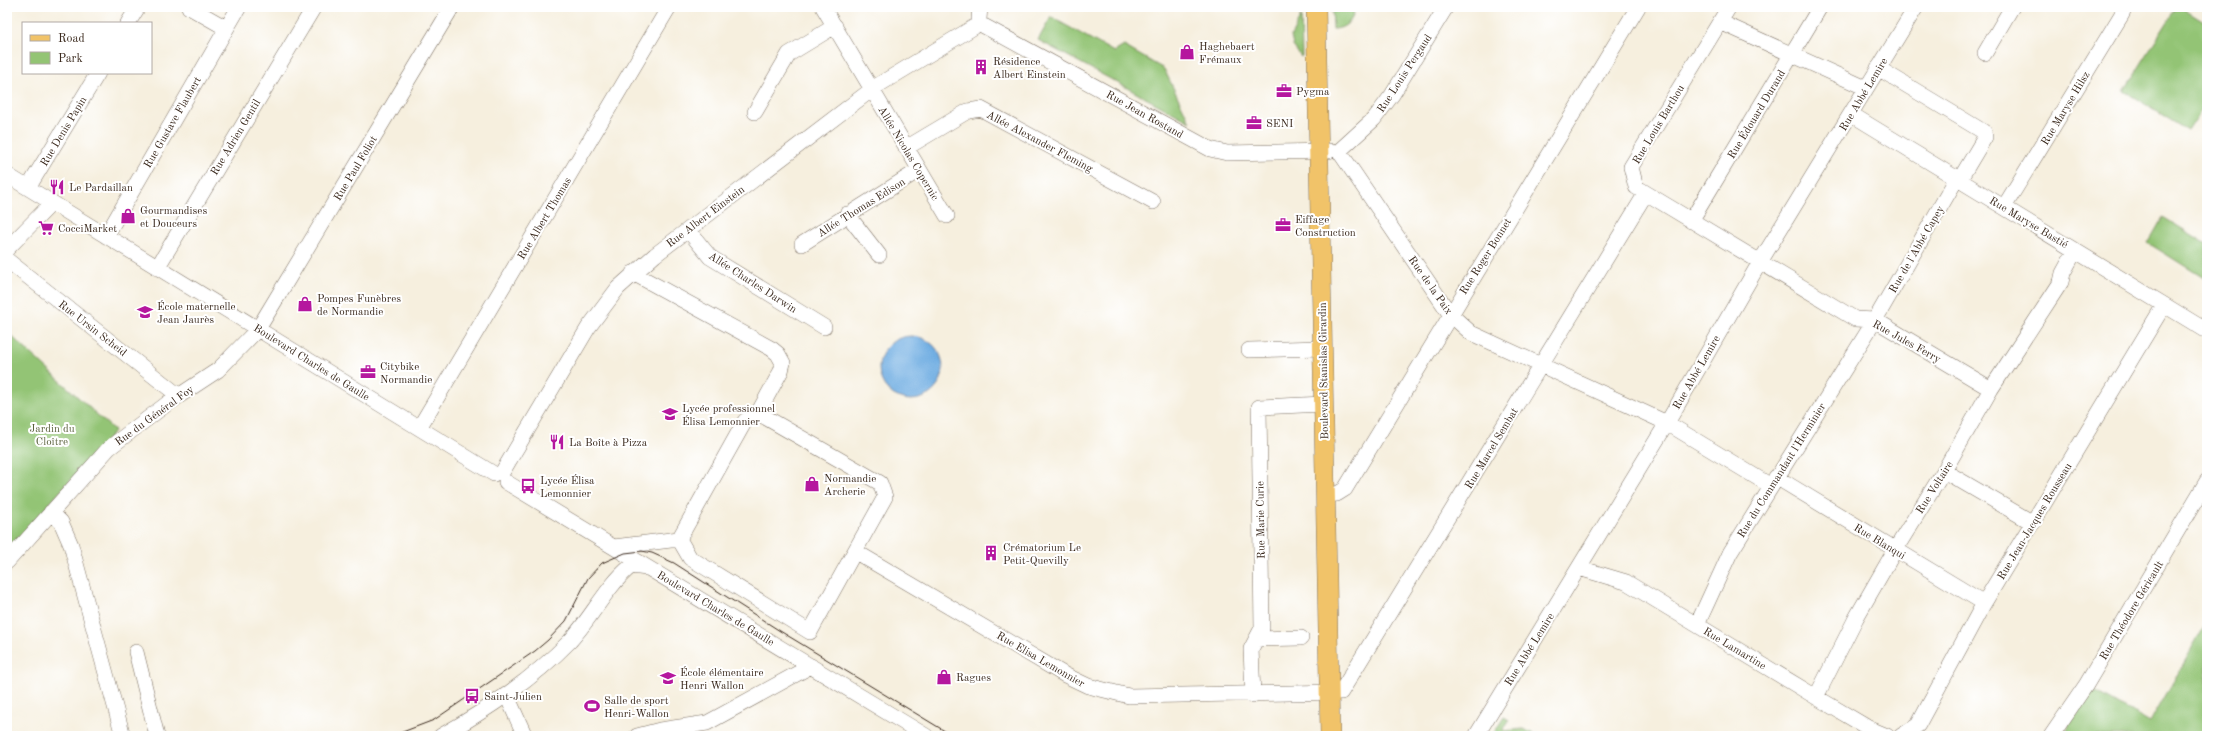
<svg xmlns="http://www.w3.org/2000/svg" width="2214" height="743" viewBox="0 0 2214 743" font-family="'Old Standard TT',serif">
<style>
.green{fill:#93c474;stroke:#677749}
.water{fill:#6fade2;stroke:#556c80}
.lines{fill:none;stroke-linecap:round;stroke-linejoin:round}
.minor-casing{stroke:#7c6f61;stroke-width:16}
.major-casing{stroke:#7c6f61;stroke-width:20}
.minor{stroke:#fff;stroke-width:15}
.major{stroke:#f1c369;stroke-width:19}
.tram{stroke:#3b2a1e;stroke-width:1}
.labels{text-anchor:middle;stroke-width:4;stroke-linejoin:round;paint-order:stroke}
.poi-label{font-size:11px;fill:#3b2a1e;stroke:#fff;text-anchor:start}
.street-label{font-size:11px;fill:#3b2a1e;stroke:#fff}
.park-label{font-size:11px;fill:#5a603c;stroke:#fff}
</style>
<rect width="100%" height="100%" fill="#fff"/>
<filter id="ink" filterUnits="userSpaceOnUse"><feTurbulence type="fractalNoise" baseFrequency=".025" numOctaves="2"/><feDisplacementMap in="SourceGraphic" scale="8" xChannelSelector="R" yChannelSelector="G"/><feConvolveMatrix kernelMatrix="1 2 1 2 8 2 1 2 1" color-interpolation-filters="sRGB"/></filter>
<filter id="wash" filterUnits="userSpaceOnUse"><feTurbulence type="fractalNoise" baseFrequency=".012" numOctaves="4" result="noise"/><feDisplacementMap in="SourceGraphic" scale="16" xChannelSelector="R" yChannelSelector="G"/><feGaussianBlur stdDeviation="0.9" result="paint"/><feColorMatrix in="noise" values="0 0 0 0 0 0 0 0 0 0 0 0 0 0 0 0 0 1.4 0 .05"/><feComposite in="paint" operator="in"/></filter>
<g filter="url(#wash)">
<rect width="100%" height="100%" fill="#f6efde"/>
<path class="green" d="M1332,7h22c1,13 -9,22 -21,22z
M2177,7h5l25,16v79l-19,29 -64,-40z
M1301,16l1,40 -1,1 -8,-11 -2,-10z
M1051,17l63,35 10,-6 40,23 26,53 -152,-82z
M2163,217l44,27v36l-59,-37z
M7,332l108,99 -108,120z
M2207,622v114h-144l28,-47 59,34z
M1504,717l5,3 -6,11 21,-2 13,7 -20,-2 -25,2z"/>
<path class="water" d="M879 368a32 32 0 1 1 64 0a32 32 0 1 1-64 0Z"/>
</g>
<g filter="url(#ink)">
<g class="lines">
<defs>
<path id="minor" d="M189,7l37,21
M823,7l124,209
M1729,7l-98,160 5,20 219,132 20,1 116,69
M979,19l1,-12
M1720,22l146,66
M128,23l10,-16
M984,26l226,123 17,4 102,-2
M1985,53l27,-46
M755,112l34,-58 46,-28
M1851,114l356,217
M906,148l62,-37 13,-2 172,93
M1339,151l111,163 21,19 196,90 104,63
M1339,151l35,-32 18,-24 54,-88
M7,175l487,299
M28,188l70,-115
M2004,207l118,-193 2,-7
M847,214l32,41
M1691,221l129,-214
M688,230l22,27 114,70
M106,236l133,-229
M802,244l117,-74
M7,249l45,-46
M7,260l172,136
M157,268l157,-261
M633,273l139,76 6,5 5,9 -2,8 -23,42 -13,8 -66,118
M1249,350l74,-2
M419,428l250,-421
M503,471l85,-143 30,-40 37,-33 220,-168 99,-60
M1944,471l89,52
M1776,477l208,126
M506,482l420,254
M1325,495l12,-1 8,-5 293,-482
M51,512l10,10 10,23 52,191
M679,539l11,19 120,74 75,-135 -5,-14 -122,-70
M614,547l65,-8
M856,552l209,123 23,11 41,10 212,-4 305,-499
M7,562l102,-114 59,-45 50,-33 40,-41 194,-322
M1579,568l47,14 190,115 54,32 17,7
M1697,625l33,-72 145,-233 82,-142 6,-4 22,-37 -1,-5 -106,-64
M1256,639l45,-1
M136,652l21,84
M1253,695l-2,-46 11,-21 -3,-221 65,-3
M507,696l18,40
M1816,697l40,-79 39,-68 49,-79 47,-82 70,-107 2,-9 12,-22
M441,736c47,-27 91,-56 129,-95 22,-24 36,-54 61,-75l16,2
M637,736l23,-6 47,-7 104,-57
M1476,736l191,-313 93,-161 156,-255
M1901,736l17,-11 66,-122 180,-298
M2051,736l35,-51 121,-204"/>
<path id="major" d="M1316,7l14,729"/>
</defs>
<use href="#minor" class="minor-casing"/>
<use href="#major" class="major-casing"/>
<use href="#minor" class="minor"/>
<use href="#major" class="major"/>
<path class="tram" d="M392,736l42,-16 101,-69 13,-11 18,-19 22,-43 14,-15 23,-10 17,-2 10,2 22,10 106,68 173,105"/>
</g>
</g>
<defs>
<symbol id="shop-bare" viewBox="-9 -9 18 18"><path d="M-5-2.5h2.3a2.7 3.5 0 0 1 5.4 0H5L5.5 6h-11ZM-1.5-2.5h3a1.5 2.3 0 0 0-3 0Z" fill="#b5179e" stroke="#fff" stroke-width="2.5" paint-order="stroke"/></symbol>
<symbol id="building-bare" viewBox="-9 -9 18 18"><path d="M-4-6H4V6H1V3H-1V6H-4ZM-2.5-4.3h1.7v1.8h-1.7ZM.8-4.3h1.7v1.8H.8ZM-2.5-1h1.7V.8h-1.7ZM.8-1h1.7V.8H.8Z" fill="#b5179e" stroke="#fff" stroke-width="2.5" paint-order="stroke"/></symbol>
<symbol id="office-bare" viewBox="-9 -9 18 18"><path d="M-6-3h4V-5.5h4V-3h4V5H-6ZM-1-4.5V-3h2v-1.5ZM-6 0V1H6V0Z" fill="#b5179e" stroke="#fff" stroke-width="2.5" paint-order="stroke"/></symbol>
<symbol id="restaurant-bare" viewBox="-9 -9 18 18"><path d="M-5-6h1v4h1v-4h1v4h1v-4h1v5L-1.5 .5V6h-2V.5L-5-1ZM5-6V6H3V1.5H1.5Q1.5-4 5-6Z" fill="#b5179e" stroke="#fff" stroke-width="2.5" paint-order="stroke"/></symbol>
<symbol id="supermarket-bare" viewBox="-9 -9 18 18"><path d="M-6-5.5h2.5l.6 2H6L4.5 2H-2.5L-4.4-4H-6ZM-1.5 3.2a1.3 1.3 0 1 0 .1 0ZM3 3.2a1.3 1.3 0 1 0 .1 0Z" fill="#b5179e" stroke="#fff" stroke-width="2.5" paint-order="stroke"/></symbol>
<symbol id="school-bare" viewBox="-9 -9 18 18"><path d="M0-5L7-2L0 1L-7-2ZM-4 1L0 2.5L4 1V4Q0 6-4 4Z" fill="#b5179e" stroke="#fff" stroke-width="2.5" paint-order="stroke"/></symbol>
<symbol id="bus-bare" viewBox="-9 -9 18 18"><path d="M-5-6H5V4H4V6H2V4H-2V6H-4V4H-5ZM-3.5-4V0h7V-4ZM-3.5 1.2v1.5H-2V1.2ZM2 1.2v1.5H3.5V1.2Z" fill="#b5179e" stroke="#fff" stroke-width="2.5" paint-order="stroke"/></symbol>
<symbol id="stadium-bare" viewBox="-9 -9 18 18"><path d="M0-5a6.5 5 0 1 0 0 10a6.5 5 0 1 0 0-10ZM-3.5-1.8h7v3.6h-7Z" fill="#b5179e" stroke="#fff" stroke-width="2.5" paint-order="stroke"/></symbol>
</defs>
<g fill-rule="evenodd">
<use href="#shop-bare" x="1176" y="41" width="22" height="22"/>
<use href="#building-bare" x="970" y="56" width="22" height="22"/>
<use href="#office-bare" x="1273" y="80" width="22" height="22"/>
<use href="#office-bare" x="1243" y="112" width="22" height="22"/>
<use href="#restaurant-bare" x="46" y="176" width="22" height="22"/>
<use href="#shop-bare" x="117" y="205" width="22" height="22"/>
<use href="#office-bare" x="1272" y="214" width="22" height="22"/>
<use href="#supermarket-bare" x="35" y="217" width="22" height="22"/>
<use href="#shop-bare" x="294" y="293" width="22" height="22"/>
<use href="#school-bare" x="134" y="301" width="22" height="22"/>
<use href="#office-bare" x="357" y="361" width="22" height="22"/>
<use href="#school-bare" x="659" y="403" width="22" height="22"/>
<use href="#restaurant-bare" x="546" y="431" width="22" height="22"/>
<use href="#shop-bare" x="801" y="473" width="22" height="22"/>
<use href="#bus-bare" x="517" y="475" width="22" height="22"/>
<use href="#building-bare" x="980" y="542" width="22" height="22"/>
<use href="#shop-bare" x="933" y="666" width="22" height="22"/>
<use href="#school-bare" x="657" y="667" width="22" height="22"/>
<use href="#bus-bare" x="461" y="685" width="22" height="22"/>
<use href="#stadium-bare" x="581" y="695" width="22" height="22"/>
</g>
<g class="labels">
<g class="poi-label">
<text x="1199" y="50">Haghebaert<tspan x="1199" dy="13">Frémaux</tspan></text>
<text x="993" y="65">Résidence<tspan x="993" dy="13">Albert Einstein</tspan></text>
<text x="1296" y="95">Pygma</text>
<text x="1266" y="127">SENI</text>
<text x="69" y="191">Le Pardaillan</text>
<text x="140" y="214">Gourmandises<tspan x="140" dy="13">et Douceurs</tspan></text>
<text x="1295" y="223">Eiffage<tspan x="1295" dy="13">Construction</tspan></text>
<text x="58" y="232">CocciMarket</text>
<text x="317" y="302">Pompes Funèbres<tspan x="317" dy="13">de Normandie</tspan></text>
<text x="157" y="310">École maternelle<tspan x="157" dy="13">Jean Jaurès</tspan></text>
<text x="380" y="370">Citybike<tspan x="380" dy="13">Normandie</tspan></text>
<text x="682" y="412">Lycée professionnel<tspan x="682" dy="13">Élisa Lemonnier</tspan></text>
<text x="569" y="446">La Boîte à Pizza</text>
<text x="824" y="482">Normandie<tspan x="824" dy="13">Archerie</tspan></text>
<text x="540" y="484">Lycée Élisa<tspan x="540" dy="13">Lemonnier</tspan></text>
<text x="1003" y="551">Crématorium Le<tspan x="1003" dy="13">Petit-Quevilly</tspan></text>
<text x="680" y="676">École élémentaire<tspan x="680" dy="13">Henri Wallon</tspan></text>
<text x="956" y="681">Ragues</text>
<text x="484" y="700">Saint-Julien</text>
<text x="604" y="704">Salle de sport<tspan x="604" dy="13">Henri-Wallon</tspan></text>
</g>
<g class="street-label">
<text transform="translate(1404 73) rotate(-57)" y="4">Rue Louis Pergaud</text>
<text transform="translate(1863 94) rotate(-59)" y="4">Rue Abbé Lemire</text>
<text transform="translate(2065 108) rotate(-59)" y="4">Rue Maryse Hilsz</text>
<text transform="translate(1145 114) rotate(29)" y="4">Rue Jean Rostand</text>
<text transform="translate(1756 114) rotate(-59)" y="4">Rue Édouard Durand</text>
<text transform="translate(172 122) rotate(-60)" y="4">Rue Gustave Flaubert</text>
<text transform="translate(1658 124) rotate(-59)" y="4">Rue Louis Barthou</text>
<text transform="translate(63 131) rotate(-59)" y="4">Rue Denis Papin</text>
<text transform="translate(235 137) rotate(-59)" y="4">Rue Adrien Gentil</text>
<text transform="translate(1040 141) rotate(28)" y="4">Allée Alexander Fleming</text>
<text transform="translate(909 153) rotate(59)" y="4">Allée Nicolas Copernic</text>
<text transform="translate(355 168) rotate(-59)" y="4">Rue Paul Foliot</text>
<text transform="translate(861 207) rotate(-32)" y="4">Allée Thomas Edison</text>
<text transform="translate(705 216) rotate(-37)" y="4">Rue Albert Einstein</text>
<text transform="translate(544 218) rotate(-59)" y="4">Rue Albert Thomas</text>
<text transform="translate(2029 222) rotate(31)" y="4">Rue Maryse Bastié</text>
<text transform="translate(1916 249) rotate(-60)" y="4">Rue de l'Abbé Capey</text>
<text transform="translate(1485 256) rotate(-58)" y="4">Rue Roger Bonnet</text>
<text transform="translate(753 282) rotate(33)" y="4">Allée Charles Darwin</text>
<text transform="translate(1431 285) rotate(55)" y="4">Rue de la Paix</text>
<text transform="translate(93 328) rotate(38)" y="4">Rue Ursin Scheid</text>
<text transform="translate(1907 341) rotate(29)" y="4">Rue Jules Ferry</text>
<text transform="translate(312 362) rotate(32)" y="4">Boulevard Charles de Gaulle</text>
<text transform="translate(1323 371) rotate(-91)" y="4">Boulevard Stanislas Girardin</text>
<text transform="translate(1696 372) rotate(-60)" y="4">Rue Abbé Lemire</text>
<text transform="translate(154 415) rotate(-36)" y="4">Rue du Général Foy</text>
<text transform="translate(1491 448) rotate(-59)" y="4">Rue Marcel Sembat</text>
<text transform="translate(1781 470) rotate(-58)" y="4">Rue du Commandant l'Herminier</text>
<text transform="translate(1934 487) rotate(-58)" y="4">Rue Voltaire</text>
<text transform="translate(1260 520) rotate(-91)" y="4">Rue Marie Curie</text>
<text transform="translate(2034 521) rotate(-59)" y="4">Rue Jean-Jacques Rousseau</text>
<text transform="translate(1880 541) rotate(31)" y="4">Rue Blanqui</text>
<text transform="translate(716 608) rotate(31)" y="4">Boulevard Charles de Gaulle</text>
<text transform="translate(2131 610) rotate(-59)" y="4">Rue Théodore Géricault</text>
<text transform="translate(1735 648) rotate(31)" y="4">Rue Lamartine</text>
<text transform="translate(1529 649) rotate(-58)" y="4">Rue Abbé Lemire</text>
<text transform="translate(1041 659) rotate(30)" y="4">Rue Elisa Lemonnier</text>
</g>
<g class="park-label">
<text x="52" y="432">Jardin du<tspan x="52" dy="13">Cloître</tspan></text>
</g>
</g>
<rect width="2214" height="743" fill="none" stroke="#fff" stroke-width="24"/>
<rect x="22" y="22" width="130" height="52" fill="#ffffff" stroke="#b1aaa5"/>
<rect x="30" y="35" width="20" height="6" fill="#f1c369" stroke="#b1aaa5"/>
<text x="58" y="42" font-size="12" fill="#3b2a1e">Road</text>
<rect x="30" y="52" width="20" height="12" fill="#93c474" stroke="#b1aaa5"/>
<text x="58" y="62" font-size="12" fill="#3b2a1e">Park</text>
</svg>
